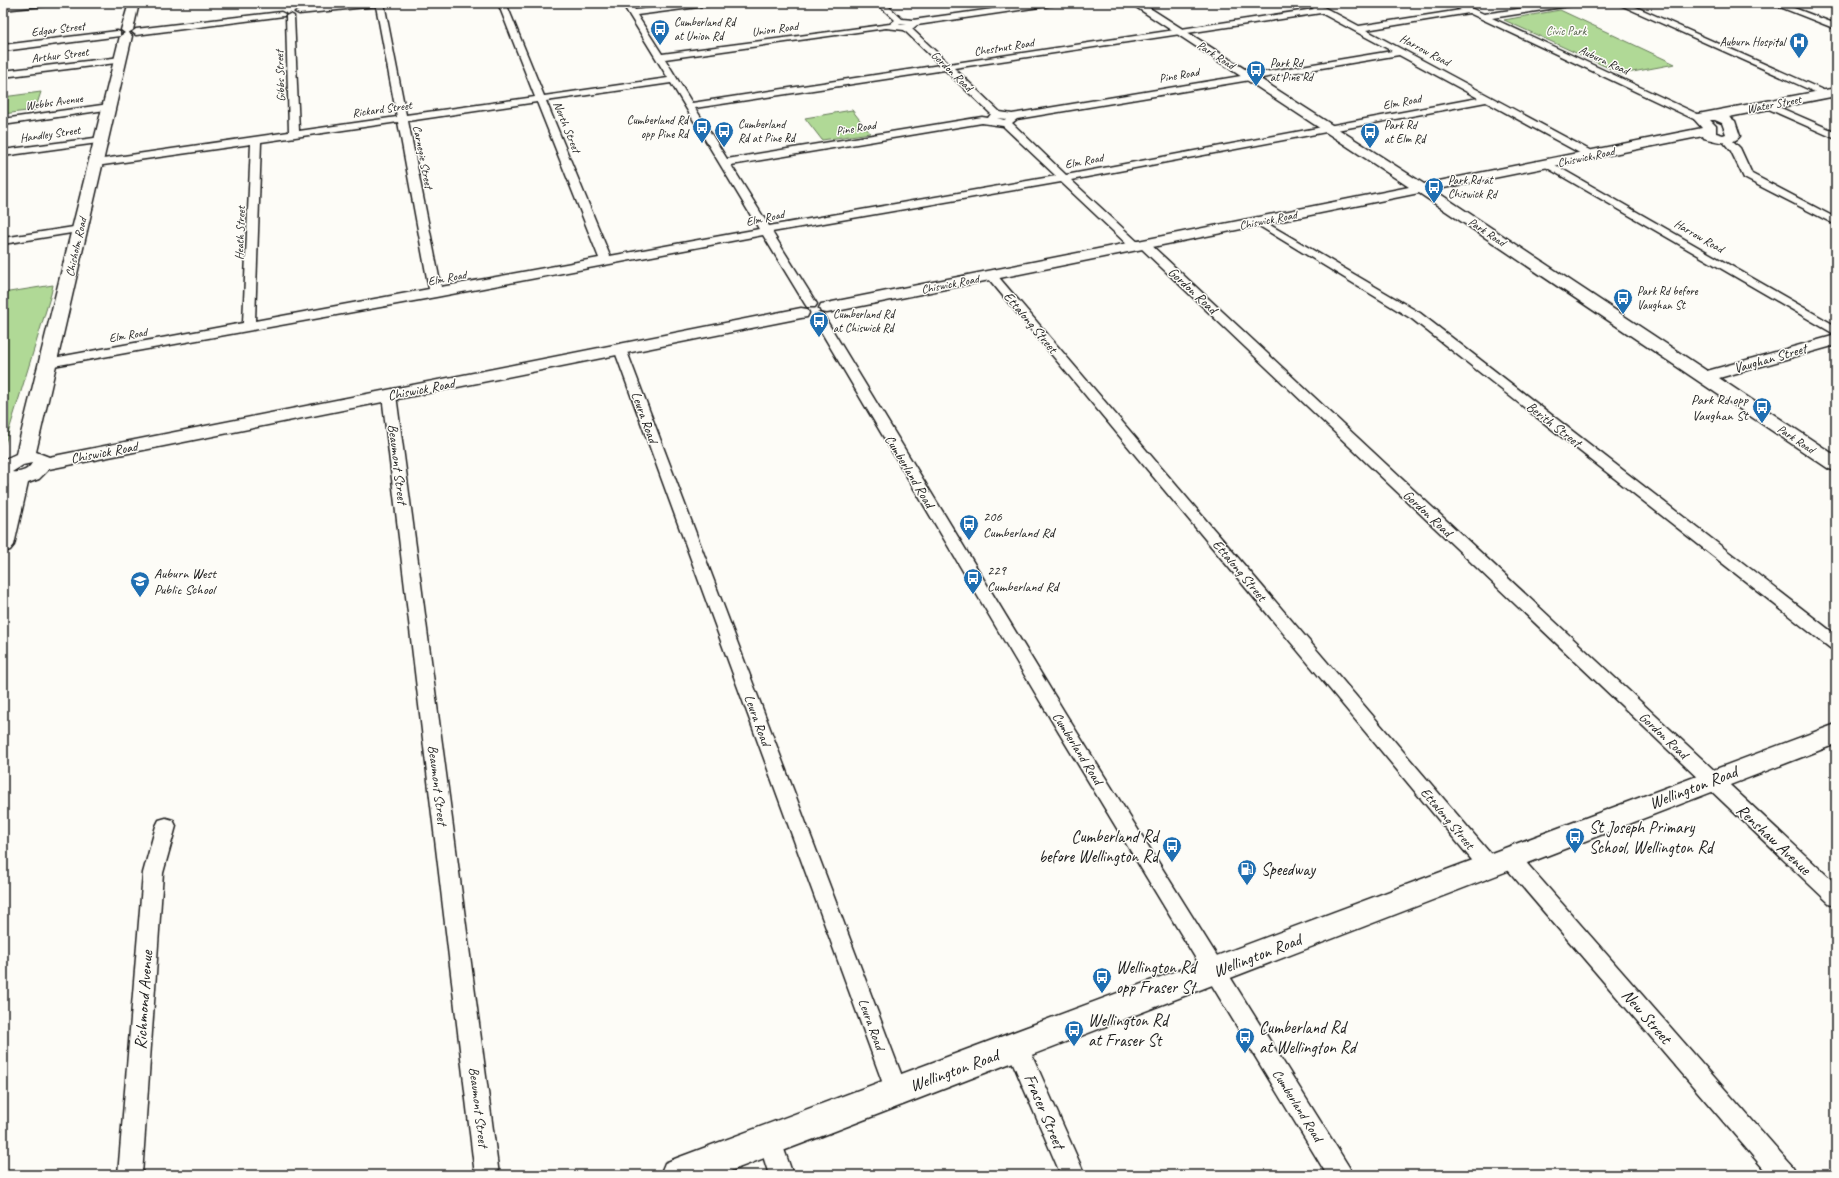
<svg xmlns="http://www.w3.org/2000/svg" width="1839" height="1178" viewBox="0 0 1839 1178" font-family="Caveat,sans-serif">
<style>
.green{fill:#b0d996;stroke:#667a59}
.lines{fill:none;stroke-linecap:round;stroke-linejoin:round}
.street-casing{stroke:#1c1c1c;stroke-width:3}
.secondary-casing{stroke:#1c1c1c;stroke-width:3}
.street{fill:#fdfcf7;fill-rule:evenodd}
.secondary{fill:#fdfcf7;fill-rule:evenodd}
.labels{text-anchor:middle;stroke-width:3;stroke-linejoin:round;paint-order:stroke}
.far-poi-label{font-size:12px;fill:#1c1c1c;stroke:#fdfcf7;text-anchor:start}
.far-street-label{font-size:12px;fill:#1c1c1c;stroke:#fdfcf7}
.far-park-label{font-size:12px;fill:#505e47;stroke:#fdfcf7}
.street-label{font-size:14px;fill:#1c1c1c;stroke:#fdfcf7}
.poi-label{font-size:14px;fill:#1c1c1c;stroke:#fdfcf7;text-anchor:start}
.near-street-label{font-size:17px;fill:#1c1c1c;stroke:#fdfcf7}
.near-poi-label{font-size:17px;fill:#1c1c1c;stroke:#fdfcf7;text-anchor:start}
</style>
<rect width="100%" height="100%" fill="#fdfcf7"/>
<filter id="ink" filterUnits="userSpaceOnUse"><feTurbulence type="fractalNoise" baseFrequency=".025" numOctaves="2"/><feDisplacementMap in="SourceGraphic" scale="8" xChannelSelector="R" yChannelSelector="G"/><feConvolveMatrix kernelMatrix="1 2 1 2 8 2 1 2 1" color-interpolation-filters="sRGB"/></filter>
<g filter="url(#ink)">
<path class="green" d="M1560,10l115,54 -53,10 -118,-54z
M41,92l-6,18 -32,4v-17z
M852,110l18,23 -48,7 -17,-22z
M53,285l-2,9 -48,156v-157z"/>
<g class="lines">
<defs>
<path id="street" d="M28,3h27l-4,2 -48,5v-4z
M357,3h27l22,112 129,-18 -37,-94h8l38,93 124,-18 -46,-75h8l5,7 60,-7h23l-4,2 -77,10 25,39 228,-30 5,-4 -19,-17h9l17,16 11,1 123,-17h21l-4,2 -136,20 -5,4 37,35 365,-55 -5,-4 2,-2h5l43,23 102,-16 -12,-7h10l25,11 75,-11h20l-4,2 -83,13 212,99 2,2 -2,2h-6l-229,-108 -103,17 229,123 1,2 -1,2h-8l-101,-55 -415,78 69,64 5,-2 4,1 687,641v22l-7,-3 -688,-655 -5,2 -4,-1 -71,-67 -289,50 45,72 -2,3h-8l-2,-3 -42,-69 -327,62 -388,70 -5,-1 -1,-3 1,-3 5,-1 195,-36 8,-179 -155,22 -5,-3 5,-3 193,-28 -3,-116 4,-2 4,2 5,115 98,-14 -21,-111 -77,8 -4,-2 4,-2zM1321,13l71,38 -380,63 -12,-2 -46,-44zM904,23l3,1 -9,1zM886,28l18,2 36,35 -248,38 -27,-44zM1399,55l79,43 -412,77 -54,-52 5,-4zM945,70l46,44 -3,4 -6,-1 -255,42 -32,-51zM671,83l88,146 -149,27 -64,-155zM537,102l62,156 -158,29 -33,-166zM997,118l9,1 -2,1zM398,122l31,167 -174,32 6,-179zM982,123l21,3 53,50 -287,50 -38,-61z
M1616,3h11l205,91 -2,2h-6z
M1770,3h11l55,21v5z
M281,12l4,2 -1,2 -148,19 -4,-3 4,-3z
M117,31l3,1v4l-117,15v-6z
M121,57l4,3 -1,2 -121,15v-6z
M1767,102l69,30v7l-72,-32 -2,-2z
M109,104l3,1 2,2 -2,2 -109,16v-6z
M1726,136l3,1 11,11 12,26 84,44v7l-92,-47 -13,-27 -10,-12z
M102,137l3,1 2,2 -2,2 -102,14v-6z
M1548,161l288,165v9l-292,-169 -1,-2 1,-2z
M1260,219l160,94 416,322v15l-6,-2 -418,-329 -156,-95 -1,-2z
M80,226l4,1 2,2 -2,2 -81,13v-6z
M992,272l4,2 499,585 3,6 -3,6 -7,2 -7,-2 -493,-593 -2,-2 2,-2z
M819,314l4,1 2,3 240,395 284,454 4,8h-26l-274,-452 -240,-405 2,-3z
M620,345l4,1 2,3 282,743 -3,8 -8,3 -8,-3 -3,-8 -272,-743 2,-3z
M389,391l5,1 2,3 103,780h-24l-93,-780 2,-3z
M166,818l7,2 3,6 -13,47 -21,302h-24l25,-302 13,-47 3,-6z
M1509,849l7,2 277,316 4,8h-28l-267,-312 -3,-6 3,-6z
M1017,1036l8,3 60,136h-24l-55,-128 3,-8z
M770,1128l8,4 15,43h-24l-11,-35 4,-8z"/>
<path id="secondary" d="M129,3h10l-6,27 -5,3 4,3 -96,416 13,5 752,-149 6,1 2,4 -2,4 -6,1 -752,151 -10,10 -11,4 -14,62 -4,5 -7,2v-49l5,-18 -5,-2v-23l13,-6 104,-418 5,-3 -4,-3zM32,463c-4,8 -13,10 -20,9l11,-7z
M1130,3h12l282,181 278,-56 -8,-9 4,-5 138,-26v8l-107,21 6,4 5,15c-8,11 -25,5 -36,2l-1,-2 -269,54 273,181 129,-36v10l-117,33 117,78v15l-7,-2 -410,-276 -592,120 -6,-1 -2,-4 2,-4 6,-1 582,-116zM1710,120h5l7,3 4,11 -3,1 -7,-2v-7z
M1836,724v20l-1014,392 -102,39h-60l5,-12 12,-5z"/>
</defs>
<use href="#street" class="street-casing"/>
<use href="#secondary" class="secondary-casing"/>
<use href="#street" class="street"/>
<use href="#secondary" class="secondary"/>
</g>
</g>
<defs>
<symbol id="bus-pin" viewBox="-11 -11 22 30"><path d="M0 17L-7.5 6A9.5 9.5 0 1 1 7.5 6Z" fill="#1f6fb2" stroke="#fdfcf7"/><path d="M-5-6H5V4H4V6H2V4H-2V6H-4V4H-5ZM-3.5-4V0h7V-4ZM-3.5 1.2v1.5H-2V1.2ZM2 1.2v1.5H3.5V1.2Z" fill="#fff"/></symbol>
<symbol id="hospital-pin" viewBox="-11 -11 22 30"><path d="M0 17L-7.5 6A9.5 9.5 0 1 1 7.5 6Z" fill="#1f6fb2" stroke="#fdfcf7"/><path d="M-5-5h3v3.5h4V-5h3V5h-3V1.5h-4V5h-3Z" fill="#fff"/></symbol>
<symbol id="school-pin" viewBox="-11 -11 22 30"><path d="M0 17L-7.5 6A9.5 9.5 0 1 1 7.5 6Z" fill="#1f6fb2" stroke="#fdfcf7"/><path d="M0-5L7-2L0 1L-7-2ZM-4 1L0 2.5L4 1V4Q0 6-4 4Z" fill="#fff"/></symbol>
<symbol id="fuel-pin" viewBox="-11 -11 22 30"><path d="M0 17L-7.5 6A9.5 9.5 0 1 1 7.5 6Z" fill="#1f6fb2" stroke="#fdfcf7"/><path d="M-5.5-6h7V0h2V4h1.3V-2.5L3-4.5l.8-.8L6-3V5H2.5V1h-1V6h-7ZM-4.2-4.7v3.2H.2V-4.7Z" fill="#fff"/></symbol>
</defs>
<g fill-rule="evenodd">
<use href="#bus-pin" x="649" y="18" width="22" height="30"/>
<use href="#hospital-pin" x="1788" y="31" width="22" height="30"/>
<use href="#bus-pin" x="1245" y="59" width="22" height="30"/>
<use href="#bus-pin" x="691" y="116" width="22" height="30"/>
<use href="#bus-pin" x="713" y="120" width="22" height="30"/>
<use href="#bus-pin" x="1359" y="121" width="22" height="30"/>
<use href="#bus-pin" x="1423" y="176" width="22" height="30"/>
<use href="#bus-pin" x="1612" y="287" width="22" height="30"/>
<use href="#bus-pin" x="808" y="310" width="22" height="30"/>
<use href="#bus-pin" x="1751" y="396" width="22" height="30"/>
<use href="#bus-pin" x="958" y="513" width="22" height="30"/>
<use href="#bus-pin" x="962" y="567" width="22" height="30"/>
<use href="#school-pin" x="129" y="570" width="22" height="30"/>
<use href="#bus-pin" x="1564" y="826" width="22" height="30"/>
<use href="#bus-pin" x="1161" y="835" width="22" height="30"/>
<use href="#fuel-pin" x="1236" y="858" width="22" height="30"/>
<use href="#bus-pin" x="1091" y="966" width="22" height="30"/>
<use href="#bus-pin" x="1063" y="1019" width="22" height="30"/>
<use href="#bus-pin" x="1234" y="1026" width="22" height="30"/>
</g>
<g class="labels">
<g class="far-poi-label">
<text x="674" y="26">Cumberland Rd<tspan x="674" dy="14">at Union Rd</tspan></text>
<text x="1785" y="46" text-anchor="end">Auburn Hospital</text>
<text x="1270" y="67">Park Rd<tspan x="1270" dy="14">at Pine Rd</tspan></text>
<text x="688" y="124" text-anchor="end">Cumberland Rd<tspan x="688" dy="14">opp Pine Rd</tspan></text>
<text x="738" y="128">Cumberland<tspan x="738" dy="14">Rd at Pine Rd</tspan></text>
<text x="1384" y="129">Park Rd<tspan x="1384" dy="14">at Elm Rd</tspan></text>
<text x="1448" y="184">Park Rd at<tspan x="1448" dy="14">Chiswick Rd</tspan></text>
<text x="1637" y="295">Park Rd before<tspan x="1637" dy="14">Vaughan St</tspan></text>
<text x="833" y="318">Cumberland Rd<tspan x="833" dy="14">at Chiswick Rd</tspan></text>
</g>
<g class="far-street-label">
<text transform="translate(58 29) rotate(-7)" y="4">Edgar Street</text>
<text transform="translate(775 29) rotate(-8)" y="4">Union Road</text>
<text transform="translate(1004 47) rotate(-9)" y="4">Chestnut Road</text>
<text transform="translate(1425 50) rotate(28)" y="4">Harrow Road</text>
<text transform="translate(60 55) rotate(-7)" y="4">Arthur Street</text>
<text transform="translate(1216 55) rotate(33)" y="4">Park Road</text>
<text transform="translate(1604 60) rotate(25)" y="4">Auburn Road</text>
<text transform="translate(952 71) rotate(44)" y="4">Gordon Road</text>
<text transform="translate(1179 75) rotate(-10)" y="4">Pine Road</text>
<text transform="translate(280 76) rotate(-92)" y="4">Gibbs Street</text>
<text transform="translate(54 102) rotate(-8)" y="4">Webbs Avenue</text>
<text transform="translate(1402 102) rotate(-11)" y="4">Elm Road</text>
<text transform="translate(1774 104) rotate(-11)" y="4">Water Street</text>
<text transform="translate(382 109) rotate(-8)" y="4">Rickard Street</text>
<text transform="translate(567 127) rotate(68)" y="4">North Street</text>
<text transform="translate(856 128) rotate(-9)" y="4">Pine Road</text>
<text transform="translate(50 134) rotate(-8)" y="4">Handley Street</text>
<text transform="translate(423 157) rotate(79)" y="4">Carnegie Street</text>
<text transform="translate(1586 157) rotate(-12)" y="4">Chiswick Road</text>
<text transform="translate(1084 161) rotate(-11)" y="4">Elm Road</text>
<text transform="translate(765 218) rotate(-12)" y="4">Elm Road</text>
<text transform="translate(1268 220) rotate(-11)" y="4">Chiswick Road</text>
<text transform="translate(1487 232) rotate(34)" y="4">Park Road</text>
<text transform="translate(240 233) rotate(-88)" y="4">Heath Street</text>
<text transform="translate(1699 236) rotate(30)" y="4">Harrow Road</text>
<text transform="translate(76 247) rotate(-77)" y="4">Chisholm Road</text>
<text transform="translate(447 278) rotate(-11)" y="4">Elm Road</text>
<text transform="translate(950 284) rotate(-11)" y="4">Chiswick Road</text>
<text transform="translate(128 335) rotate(-10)" y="4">Elm Road</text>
<text transform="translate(1796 439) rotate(34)" y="4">Park Road</text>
</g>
<g class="far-park-label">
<text x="1566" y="35">Civic Park</text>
</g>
<g class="street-label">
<text transform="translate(1193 290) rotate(43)" y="5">Gordon Road</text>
<text transform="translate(1031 322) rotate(50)" y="5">Ettalong Street</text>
<text transform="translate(1770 358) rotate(-16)" y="5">Vaughan Street</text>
<text transform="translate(421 389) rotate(-11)" y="5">Chiswick Road</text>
<text transform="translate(645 417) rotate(70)" y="5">Leura Road</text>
<text transform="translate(1554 424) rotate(38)" y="5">Berith Street</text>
<text transform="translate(104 452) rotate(-11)" y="5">Chiswick Road</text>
<text transform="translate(398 464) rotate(83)" y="5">Beaumont Street</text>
<text transform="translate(910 471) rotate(59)" y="5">Cumberland Road</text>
<text transform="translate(1428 513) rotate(43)" y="5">Gordon Road</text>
<text transform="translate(1240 570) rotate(50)" y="5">Ettalong Street</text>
<text transform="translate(758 720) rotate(70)" y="5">Leura Road</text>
<text transform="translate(1664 735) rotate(43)" y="5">Gordon Road</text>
<text transform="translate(1078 748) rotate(58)" y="5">Cumberland Road</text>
<text transform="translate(438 785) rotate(83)" y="5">Beaumont Street</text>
<text transform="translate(1448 818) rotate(50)" y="5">Ettalong Street</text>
<text transform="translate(872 1024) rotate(70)" y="5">Leura Road</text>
<text transform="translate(1298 1105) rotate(58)" y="5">Cumberland Road</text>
<text transform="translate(479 1107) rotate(83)" y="5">Beaumont Street</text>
</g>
<g class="poi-label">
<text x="1748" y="404" text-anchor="end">Park Rd opp<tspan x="1748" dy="16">Vaughan St</tspan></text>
<text x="983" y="521">206<tspan x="983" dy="16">Cumberland Rd</tspan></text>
<text x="987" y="575">229<tspan x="987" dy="16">Cumberland Rd</tspan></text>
<text x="154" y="578">Auburn West<tspan x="154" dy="16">Public School</tspan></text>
</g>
<g class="near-street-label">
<text transform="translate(1693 787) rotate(-21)" y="6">Wellington Road</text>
<text transform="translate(1774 839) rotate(43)" y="6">Renshaw Avenue</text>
<text transform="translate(1257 955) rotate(-21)" y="6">Wellington Road</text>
<text transform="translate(143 1000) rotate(-86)" y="6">Richmond Avenue</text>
<text transform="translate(1647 1016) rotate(49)" y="6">New Street</text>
<text transform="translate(954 1070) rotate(-20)" y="6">Wellington Road</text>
<text transform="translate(1045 1111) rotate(67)" y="6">Fraser Street</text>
</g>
<g class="near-poi-label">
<text x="1589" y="833">St Joseph Primary<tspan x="1589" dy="20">School, Wellington Rd</tspan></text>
<text x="1158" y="842" text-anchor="end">Cumberland Rd<tspan x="1158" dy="20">before Wellington Rd</tspan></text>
<text x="1261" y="875">Speedway</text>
<text x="1116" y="973">Wellington Rd<tspan x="1116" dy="20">opp Fraser St</tspan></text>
<text x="1088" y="1026">Wellington Rd<tspan x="1088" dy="20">at Fraser St</tspan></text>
<text x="1259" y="1033">Cumberland Rd<tspan x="1259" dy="20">at Wellington Rd</tspan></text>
</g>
</g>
<rect width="1839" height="1178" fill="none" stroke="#fdfcf7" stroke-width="16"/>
<rect x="8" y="8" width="1823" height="1162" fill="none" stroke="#1c1c1c" stroke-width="1.5" filter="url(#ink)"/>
</svg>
